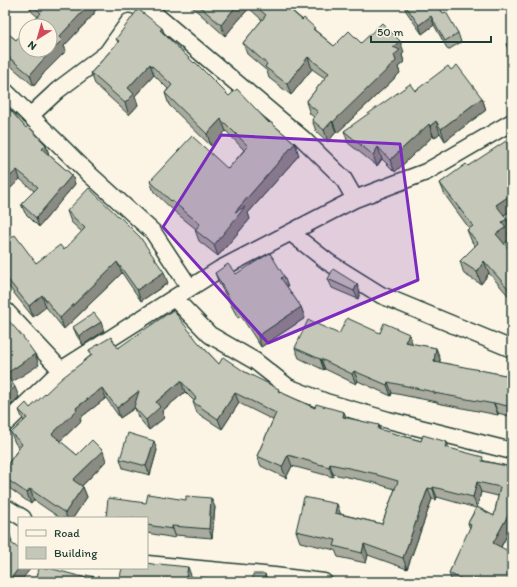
<svg xmlns="http://www.w3.org/2000/svg" width="517" height="587" viewBox="0 0 517 587" font-family="Itim,sans-serif">
<style>
.lines{fill:none;stroke-linecap:round;stroke-linejoin:round}
.street-casing{stroke:#1f3d34;stroke-width:19}
.street{stroke:#fcf5e5;stroke-width:16}
.wall{fill:#a9ab9f;stroke:#1f3d34;fill-rule:evenodd}
.shaded-wall{fill:#8a8b82;stroke:#1f3d34}
.building{fill:#c5c7b9;stroke:#1f3d34}
.marked{fill:#7b2cbf;fill-opacity:0.2;stroke:#7b2cbf;stroke-width:3;stroke-linejoin:round}
</style>
<rect width="100%" height="100%" fill="#fcf5e5"/>
<filter id="ink" filterUnits="userSpaceOnUse"><feTurbulence type="fractalNoise" baseFrequency=".025" numOctaves="2"/><feDisplacementMap in="SourceGraphic" scale="8" xChannelSelector="R" yChannelSelector="G"/><feConvolveMatrix kernelMatrix="1 2 1 2 8 2 1 2 1" color-interpolation-filters="sRGB"/></filter>
<g filter="url(#ink)">
<g class="lines">
<defs>
<path id="street" d="M144,5l158,133 41,40 12,21
M5,91l83,82 65,59 37,56
M30,116l28,-26 49,-37 22,-31
M291,233l37,29 53,33 131,54
M174,298l36,37 45,26 33,26 38,15 62,18 124,31
M5,310l56,60
M5,424l56,-54 113,-72 46,-29 135,-70 71,-27 86,-50
M5,507l18,11
M147,564l127,12 50,6"/>
</defs>
<use href="#street" class="street-casing"/>
<use href="#street" class="street"/>
</g>
<path class="wall" d="M29,5h67l1,4 -3,3v2l-30,32 2,5 -22,22 -10,13 -29,-25v-30l11,9 22,-23 -7,-6z
M190,5h95l49,41 27,-3 43,9 -2,3 2,7 -6,5 2,6 -63,60 -1,-1 -8,10 -12,-11 -4,-11 2,-3 -4,-3 -4,-12 19,-24 -13,-9 -21,26 -22,-17 -2,-7 -20,-17 -4,-11 19,-23 -13,-12 -24,28z
M323,5h11l-4,5z
M404,5h33l21,28 3,9 -13,8 -14,-25 -12,9 -16,-23z
M477,5h9l-7,4z
M162,28l3,7 29,28 35,33 70,59 -51,58 2,6 -32,37 -19,-15 -4,-11 1,-1 -21,-17 -21,-20 -4,-11 78,-12 16,-19 -18,-19 -15,15 -42,-41 -4,-12 3,-4 -14,-14 -19,21 3,9 -9,10 -34,-31 -4,-11 27,-31 -2,-3z
M512,41v16l-2,-3 -4,-10z
M451,70l31,28 4,12 -41,31 -5,-8 -6,5 -1,-2 -38,36 -13,-13 -5,7 -29,-23 -4,-12z
M5,104l21,24 20,17 3,10 23,20 3,9 -36,43 -14,-14 -4,-9 13,-13 -14,-12 -15,15z
M512,150v60l-8,5 3,4 4,12 -3,2 2,6 -6,5 8,9v47l-23,-27 -8,11 -17,-10 -4,-13 15,-15 -3,-4 -5,-12 2,-2 -24,-33 -5,-12 28,-17z
M67,211l101,72 -27,18 -19,-28 -58,56 -18,-22 -13,10 -28,-35v-40l31,21 28,-13 18,-18 -11,-10z
M215,273l21,1 48,2 4,11h-1l14,20 4,11 -44,29 -20,-31 -3,2 -19,-35z
M328,279l32,14 -2,6 -26,-11z
M73,327l31,4 -21,14 -6,-9z
M380,333l32,11 24,4 4,11v4l70,13 2,-8v49l-14,-4v2l-61,-12v-1l-45,-9 -1,3 -33,-15 -2,3 -31,-15 -1,1 -25,-12 -4,-10 44,-14z
M198,342l21,22 26,8 35,20 35,16 29,4 2,6 34,12 69,18 36,13 27,6v59l-11,21 11,35h-60l-3,-9 21,-44 -2,-6 8,-15 -39,-11 -1,3 -4,-1 -25,70 -39,-14 -2,8 -28,-6 -3,-7 -35,-8 -4,-11 45,-17 41,10 13,-35 -14,-4 -1,-1 -47,-10v3l-41,-11 -6,12 -25,-12 -4,-10 16,-36 -34,-17 -17,26 -25,-16 -4,-11 1,-1 -9,-9 -23,19 2,7 -15,12 -11,-13 -3,-9 -15,10 -14,-20 -26,20 1,3 -21,20 17,14 29,6 -24,25 1,1 4,10 -14,21h-13l-26,-18 -3,4 -26,-19v-17l14,-20 -4,-5 -4,-10 13,-12 -1,-1 -4,-10 11,-2 61,-53 -2,-5zM481,492l17,4 -4,20 -17,-9z
M157,450l-7,25 -27,-7 -3,-9z
M146,503l69,4 -3,31 -37,-3v3l-28,-5z"/>
<path class="shaded-wall" d="M89,5h7l1,4 -3,3v2l-30,32 2,5 -22,22 -10,13 -4,-11 29,-38z
M237,5h10l2,3 -24,28 -4,-11z
M328,5h6l-4,5z
M431,16l3,9 -12,9 -3,-9z
M162,28l4,11 -6,-9z
M400,41l4,11 -2,3 2,7 -6,5 2,6 -63,60 -4,-11 61,-67 -1,-8z
M308,57l4,12 -21,26 -4,-11z
M150,64l4,11 -19,21 3,9 -9,10 -4,-12 3,-15z
M482,98l4,12 -41,31 -4,-12z
M221,119l5,12 -15,15 -4,-12z
M332,121l4,11 -8,10 -4,-12z
M436,121l4,12 -6,5 -4,-12z
M429,124l4,12 -38,36 -5,-12z
M295,143l4,12 -51,58 2,6 -32,37 -4,-11 21,-33z
M46,145l3,10 -4,3 -3,-9z
M378,147l4,12 -5,7 -4,-11z
M17,170l3,9 -15,15v-13z
M72,175l3,9 -36,43 -3,-9z
M512,194v16l-11,7 -5,-12z
M507,219l4,12 -3,2 2,6 -10,8 -4,-13 6,-12z
M484,261l5,12 -8,11 -4,-12z
M117,262l5,11 -58,56 -4,-11z
M164,272l4,11 -27,18 -4,-11z
M357,284l3,9 -2,6 -4,-8z
M42,295l4,12 -13,10 -4,-11z
M301,307l4,11 -44,29 -3,-11z
M101,322l3,9 -21,14 -4,-9z
M409,334l4,11 -8,-3z
M436,348l4,11 -2,13 -4,-11z
M35,354l4,11 -30,19 -3,-10z
M320,359h1l4,10 -1,1z
M354,371l4,10 -2,3 -4,-10z
M181,381l4,11 -23,19 2,7 -15,12 -3,-10 10,-18z
M388,382l4,11 -1,3 -4,-11z
M15,387l4,10 -9,9 -5,3v-13z
M102,388l4,10 -26,20 1,3 -25,24 -4,-11 24,-26z
M139,391l4,11 -23,16 -3,-10z
M235,393l4,10 -17,26 -4,-10z
M494,403l4,10v2l-4,-11z
M344,412l4,10 -5,-5z
M379,425l3,10 -4,-6z
M154,441l3,9 -7,25 -4,-9z
M447,442l3,10 -5,-5z
M103,451l3,10 -29,30 -4,-11z
M288,455l4,11 -6,12 -4,-11z
M330,464l3,10v3l-4,-10z
M477,482l4,10 -4,16 -4,-11z
M83,487l4,10 -14,21h-6l-2,-5z
M433,487l4,10 -1,3 -3,-11z
M428,488l4,11 -25,70 -4,-11z
M30,489l4,11 -3,4 -4,-11z
M211,498l4,9 -3,31 -3,-9z
M337,504l4,11 -6,-2z
M512,508v18l-15,28 -4,-11z
M6,516l4,10 -5,8v-16z
M172,526l3,9v3l-3,-9z
M9,532l3,10 -3,5 -4,-10z
M364,544l4,11 -2,8 -4,-10z
M188,567l4,11 -1,4h-6z
M19,568h12l-11,14h-12z
M265,574l3,8h-3z
M474,577l2,5h-4z"/>
<path class="building" d="M32,5h57l-30,32 3,3 -22,23 -10,12 -25,-21v-23l11,9 10,-11v21h24v-24h-21l12,-13z
M198,5h39l-16,20z
M254,5h31l17,15 2,-2 11,10 -2,1 21,17 15,-15 12,12 21,-20 18,18 -7,6 7,3 -6,5 2,6 -63,61 -1,-1 -8,9 -12,-10 6,-8 -12,-10 23,-29 -21,-16 -21,27 -22,-17 2,-3 -24,-21 23,-28z
M405,5h32l6,8 3,-1 12,21 -13,8 -14,-25 -12,9z
M138,9l24,19 -2,2 34,33 1,-1 34,34 8,-7 32,34 1,-1 25,21 -60,69 10,-5 -31,38 -19,-15 5,-6 -29,-24v1l-21,-20 42,-45 36,33 20,-23 -27,-27 -14,15 -42,-41 7,-8 -22,-21 -22,24 6,6 -9,9 -34,-30 28,-32 -3,-2z
M512,41v12l-6,-9z
M457,65l25,33 -41,31 -5,-8 -6,5 -1,-2 -39,36 -12,-13 -5,8 -29,-24 66,-47 5,7 33,-25 3,4z
M5,104l21,24 2,-2 18,19 -4,4 30,26 -36,43 -15,-14 17,-17 -21,-17 -12,11z
M506,141l6,9v44l-16,11 11,14 -5,3 4,5 -10,7 16,19v40l-28,-32 -7,11 -17,-11 18,-18 -11,-13 6,-4 -33,-43 26,-19 2,2z
M89,188l30,29h1l20,20 24,35 -27,18 -20,-28 -57,56 -18,-23 -13,11 -24,-30v-34l10,-7 21,28 24,-18 4,5 21,-22 -18,-17z
M270,253l14,23 -3,2 20,29 -43,29 -21,-30 -3,1 -19,-34 13,-9 8,10z
M333,269l24,15 -3,7 -26,-12z
M173,310l25,32 21,22 4,-7 22,15 34,17 -1,2 37,17 1,-4 28,8 -1,5 36,8 -1,4 43,12 2,-6 24,7 -2,5 38,10 -1,4 30,6v41l-19,35 19,10v29h-28l-10,-5 -2,5h-5l-18,-9 22,-48 -3,-2 9,-16 17,9 6,-29 -23,-5 -4,15 -40,-10v2l-5,-1 -25,70 -39,-14 -2,9 -28,-7 2,-6 -40,-9 8,-34 33,7 -2,9 47,11 16,-43 -21,-6v-1l-47,-10 -1,3 -41,-12 -6,12 -25,-11 19,-43 -41,-20 -17,26 -25,-17 3,-4 -15,-17 -25,21 4,5 -14,13 -12,-13 5,-16 -22,17 -15,-20 -26,20 1,2 -25,24 25,21 15,-15 11,11 -30,29 10,7 -18,26 -35,-24 -3,4 -22,-15v-10l17,-24 -11,-11 16,-15 -8,-8 7,-7 4,5 32,-30 30,-23 -3,-5 22,-13 7,11z
M94,313l7,9 -22,14 -6,-9z
M347,318l33,15 4,-10 25,11 -4,8 31,6 -2,13 76,15 2,-8v39l-18,-4v1l-60,-11v-1l-46,-10 -1,3 -33,-14 -2,3 -31,-15h-1l-25,-11 13,-28 31,14z
M9,321l14,16 12,17 -29,20 9,13 -10,9v-72z
M128,433l26,8 -8,25 -26,-7z
M148,494l38,6v-4l25,2 -2,31 -37,-3v3l-25,-4v-7h-41l2,-20 38,5z
M5,530l4,2 -4,5z
M5,538l14,11v19l-11,14h-3z
M147,563l11,2 1,-1 29,3 -3,15h-66l3,-14h25z
M39,568h10l37,10v-3l28,6v1h-78z
M253,574h12v8h-12z"/>
</g>
<path class="marked" d="M221,135l179,9 18,136 -150,63 -105,-116z"/>
<rect width="517" height="587" fill="none" stroke="#fcf5e5" stroke-width="20"/>
<rect x="10" y="10" width="497" height="567" fill="none" stroke="#1f3d34" stroke-width="1.5" filter="url(#ink)"/>
<rect x="18" y="517" width="130" height="52" fill="#fcf5e5" stroke="#a4ab9e"/>
<rect x="26" y="530" width="20" height="6" fill="#fcf5e5" stroke="#a4ab9e"/>
<text x="54" y="537" font-size="12" fill="#1f3d34">Road</text>
<rect x="26" y="547" width="20" height="12" fill="#c5c7b9" stroke="#a4ab9e"/>
<text x="54" y="557" font-size="12" fill="#1f3d34">Building</text>
<g transform="translate(38 38) rotate(217)"><circle r="19" fill="#fcf5e5" stroke="#a4ab9e"/>
<path d="M0-3L7 15L0 10L-7 15Z" fill="#d1495b"/>
<text y="-6" font-size="11" font-weight="bold" text-anchor="middle" fill="#1f3d34">N</text>
</g>
<path d="M371 36v6h120v-6" fill="none" stroke="#1f3d34" stroke-width="2"/>
<text x="377" y="36" font-size="12" fill="#1f3d34" stroke="#fcf5e5" stroke-width="3" paint-order="stroke">50 m</text>
</svg>
